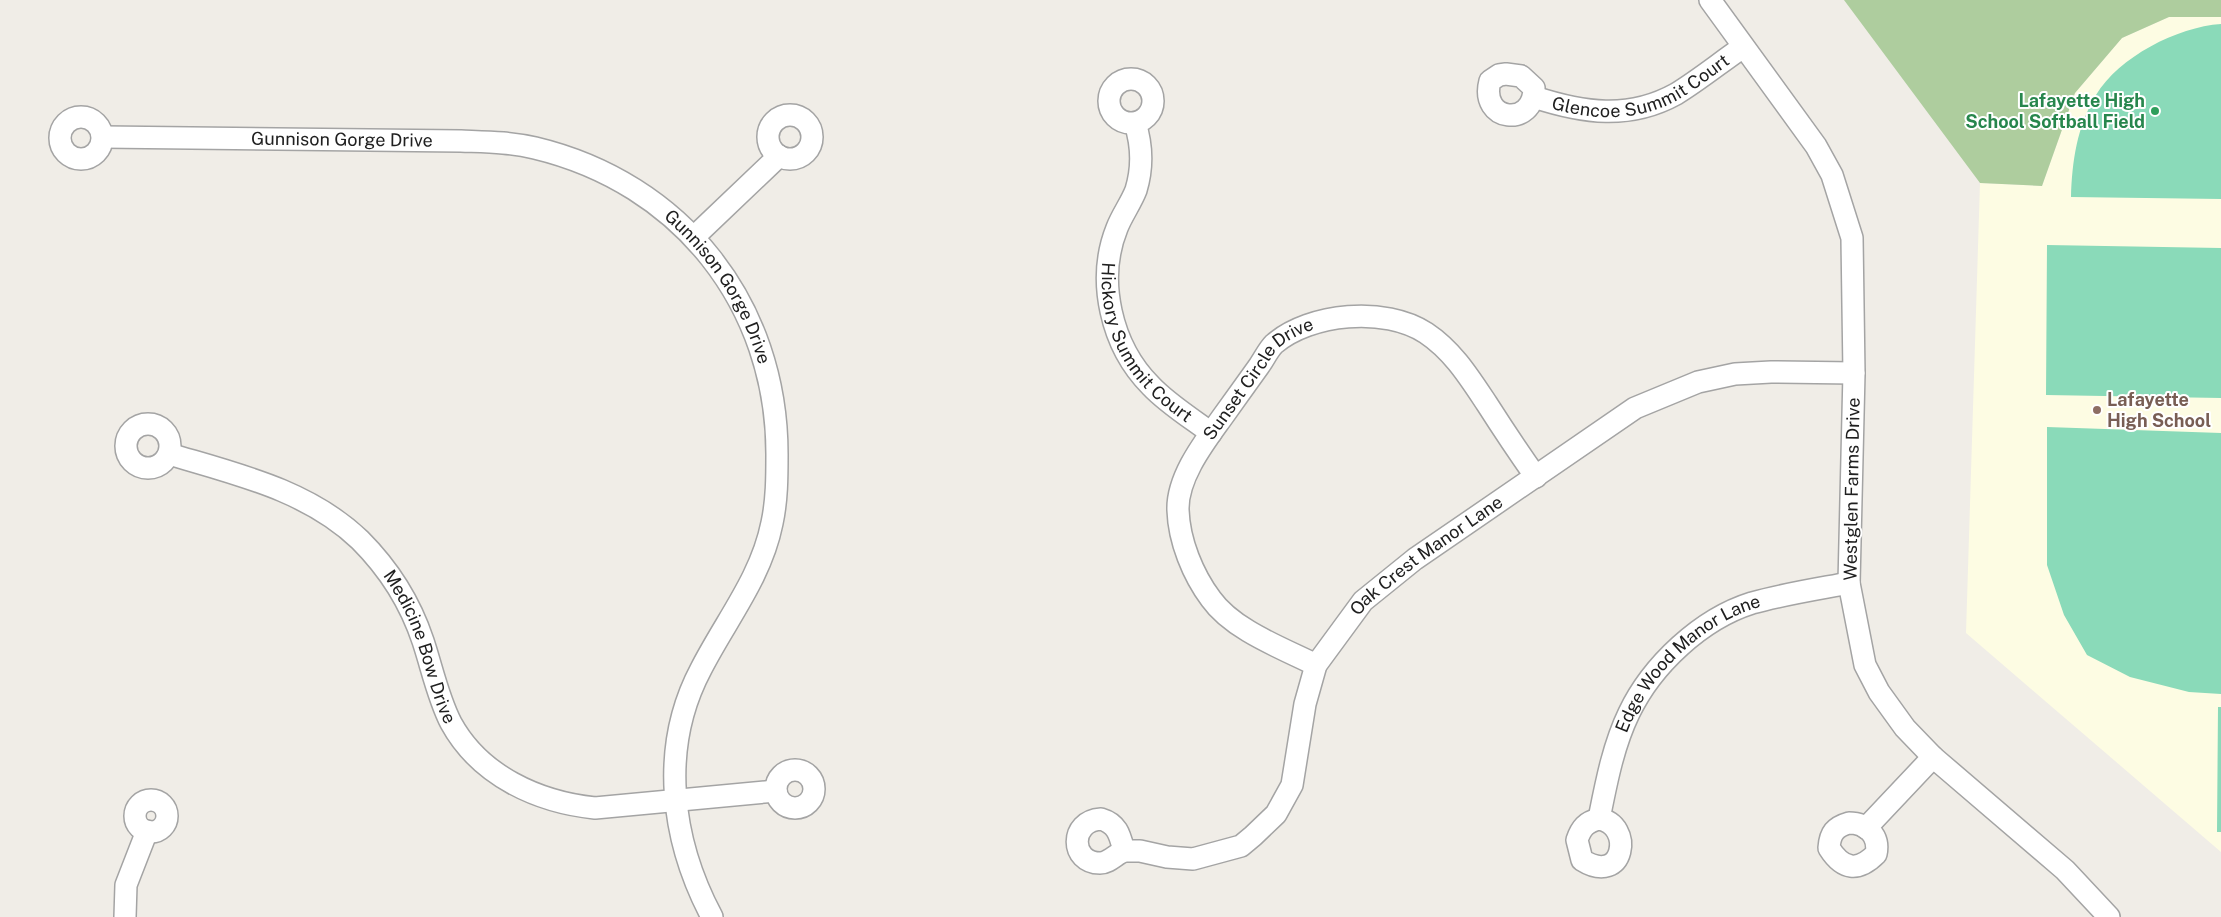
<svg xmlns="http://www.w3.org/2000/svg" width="2221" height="917" viewBox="0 0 2221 917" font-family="'Public Sans',sans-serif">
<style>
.education{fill:#fdfce3}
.forest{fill:#aecd9e}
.pitch{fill:#8adab9}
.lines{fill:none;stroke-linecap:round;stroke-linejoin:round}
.minor-casing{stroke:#a4a4a4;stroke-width:24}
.minor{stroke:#fff;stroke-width:21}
.leisure-dot{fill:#2e9e5b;stroke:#fff;stroke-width:2}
.education-dot{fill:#8d6e63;stroke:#fff;stroke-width:2}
.labels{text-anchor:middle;stroke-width:4;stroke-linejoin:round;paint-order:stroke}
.street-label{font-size:18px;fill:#202020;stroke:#fff}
.leisure-label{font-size:18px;font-weight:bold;fill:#27864d;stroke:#fff;text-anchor:end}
.education-label{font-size:18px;font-weight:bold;fill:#785e54;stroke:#fff;text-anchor:start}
</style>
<rect width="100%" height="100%" fill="#f0ede7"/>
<path class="education" d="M2169,17h52v835l-255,-219 14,-450 62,3 33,-93 47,-55z"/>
<path class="forest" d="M1844,0h377v17h-52l-47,21 -47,55 -33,93 -62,-3z"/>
<path class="pitch" d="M2221,24v175l-150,-2c1,-35 6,-71 25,-102 23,-38 81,-68 125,-71z
M2047,245l174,3v150l-175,-3z
M2047,427l174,6v261l-32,-2 -59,-15 -43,-22 -23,-40 -17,-50z
M2218,707h3v125h-4z"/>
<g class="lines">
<defs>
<g id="minor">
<path d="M1710,0l106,146 16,29 20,63 2,135 -5,210 16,82 14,27 26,36 28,29 132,113 44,47"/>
<path d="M1506,74l15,2 13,12c0,40 -55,34 -44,-7l9,-6z"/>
<circle cx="1131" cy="101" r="22"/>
<path id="s1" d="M1534,97c49,16 95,23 142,-3 23,-14 45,-32 67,-47"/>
<circle cx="790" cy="137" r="22"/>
<circle cx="81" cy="138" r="21"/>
<path id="s2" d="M1135,123c7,22 8,44 1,67 -5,13 -14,25 -19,38 -21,52 -6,118 34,158 17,18 40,32 60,47"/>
<path id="s3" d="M103,137l358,4c25,1 49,1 74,7 146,35 242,156 242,306 0,22 0,46 -5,69 -11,55 -46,97 -71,146 -42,79 -30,171 11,248"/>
<path d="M694,237l85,-81"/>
<circle cx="148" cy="446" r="22"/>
<path id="s4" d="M169,454c67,20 139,36 191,86 29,29 50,62 63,101 9,27 15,57 28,82 29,53 87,79 144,85l181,-17"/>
<path id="s5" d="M1316,665c-34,-17 -83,-35 -105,-66 -18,-24 -32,-58 -33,-89 -1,-32 25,-66 43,-91 13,-18 25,-35 38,-53 5,-7 9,-16 15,-22 36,-31 111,-38 152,-11 27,18 43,44 61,71 16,25 32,49 49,73"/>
<circle cx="795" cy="789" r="19"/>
<circle cx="151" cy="816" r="16"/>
<path d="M1101,819c17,5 19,17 23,32 -8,3 -15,12 -24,12 -30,0 -31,-42 1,-44z"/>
<path id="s6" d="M1599,819c7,-35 14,-73 30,-106 23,-48 72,-94 123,-110 32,-9 65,-14 97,-20"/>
<path d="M1599,819c35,5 26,68 -17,41l-5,-20c4,-12 9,-18 22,-21z"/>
<path d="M1849,823c18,0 31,13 27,31 -18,18 -33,16 -47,-6 1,-15 6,-21 20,-25z"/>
<path d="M1866,828l67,-71"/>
<path id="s7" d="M1124,851h16l27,6 26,2 48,-13 12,-10 23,-22 16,-29 13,-81 11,-39 47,-64 52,-42 220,-151 63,-26 37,-8 36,-2 83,1"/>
<path d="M125,917l1,-32 21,-54"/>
</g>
</defs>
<use href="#minor" class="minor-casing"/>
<use href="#minor" class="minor"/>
</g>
<circle class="leisure-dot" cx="2155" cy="111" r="5"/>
<circle class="education-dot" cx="2097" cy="410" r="5"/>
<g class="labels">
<g class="street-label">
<text dy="6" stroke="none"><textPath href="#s1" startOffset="114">Glencoe Summit Court</textPath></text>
<text dy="6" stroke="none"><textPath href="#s3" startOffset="239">Gunnison Gorge Drive</textPath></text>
<text dy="6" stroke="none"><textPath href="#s3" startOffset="672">Gunnison Gorge Drive</textPath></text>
<text dy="6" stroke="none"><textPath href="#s2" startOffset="239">Hickory Summit Court</textPath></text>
<text dy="6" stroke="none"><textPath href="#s5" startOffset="380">Sunset Circle Drive</textPath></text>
<text transform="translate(1852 489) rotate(-89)" y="6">Westglen Farms Drive</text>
<text dy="6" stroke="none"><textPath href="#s7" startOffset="480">Oak Crest Manor Lane</textPath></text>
<text dy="6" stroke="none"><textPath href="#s4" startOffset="336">Medicine Bow Drive</textPath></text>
<text dy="6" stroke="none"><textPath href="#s6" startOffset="189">Edge Wood Manor Lane</textPath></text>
</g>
<g class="leisure-label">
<text x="2145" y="107">Lafayette High<tspan x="2145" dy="21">School Softball Field</tspan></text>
</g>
<g class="education-label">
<text x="2107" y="406">Lafayette<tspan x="2107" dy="21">High School</tspan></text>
</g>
</g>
</svg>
